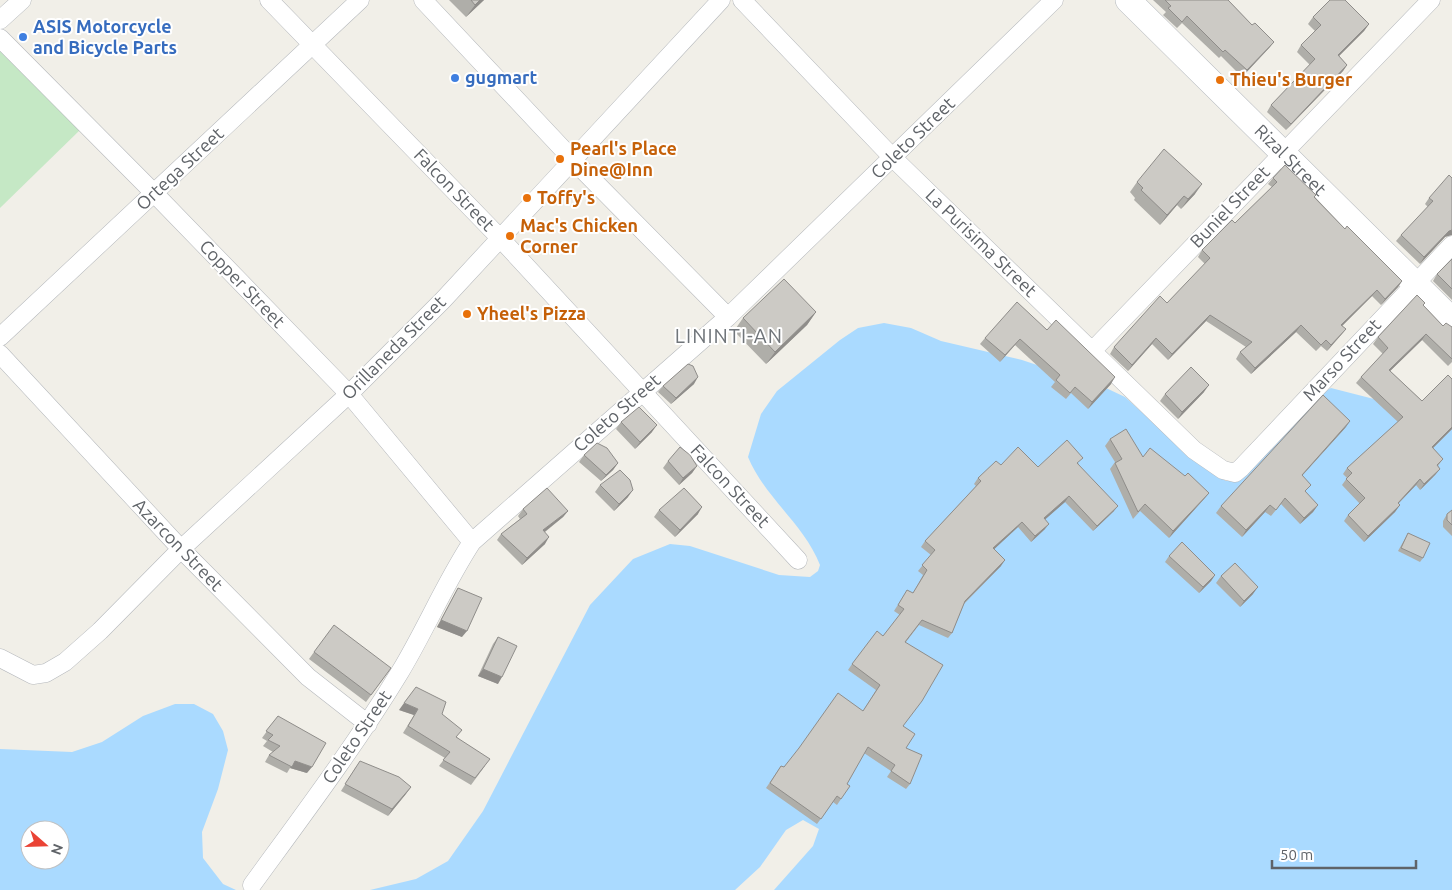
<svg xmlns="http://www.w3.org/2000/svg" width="1452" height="890" viewBox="0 0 1452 890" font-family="Ubuntu,sans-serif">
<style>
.green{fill:#c5e8c5}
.water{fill:#aadaff;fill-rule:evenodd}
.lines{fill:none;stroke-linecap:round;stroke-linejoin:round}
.street-casing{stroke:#b5b8bc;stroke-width:19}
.secondary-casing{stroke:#b6babf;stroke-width:26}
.street{stroke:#fff;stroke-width:18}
.secondary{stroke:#fff;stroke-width:25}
.wall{fill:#afaea9}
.shaded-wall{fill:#8f8d8a}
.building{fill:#cccac5;stroke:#8f8d8a}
.shop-dot{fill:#3f7fe0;stroke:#fff;stroke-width:2}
.food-dot{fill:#e8710a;stroke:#fff;stroke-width:2}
.labels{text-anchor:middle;stroke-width:4;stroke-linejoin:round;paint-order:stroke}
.shop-label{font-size:18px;font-weight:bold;fill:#366cbe;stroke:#fff;text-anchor:start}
.food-label{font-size:18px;font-weight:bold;fill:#c56008;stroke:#fff;text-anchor:start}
.street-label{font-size:18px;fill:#5f6368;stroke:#fff}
.quarter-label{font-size:20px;letter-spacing:1px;fill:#70757a;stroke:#fff}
</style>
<rect width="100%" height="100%" fill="#f1efe8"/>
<path class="green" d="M0,47l81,82 -81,79z"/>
<path class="water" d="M884,323l27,5 30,13 81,19 84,28 19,9 74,67 27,17h12l68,-78 25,-15 121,31v471h-678l39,-44 6,-17 -16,-9 -17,10 -26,37 -25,23h-365l46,-11 32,-18 35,-50 107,-206 43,-46 37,-15 20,2 89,29 31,2 8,-6 2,-6c-16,-41 -55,-67 -72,-108l13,-43 16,-23 63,-51 18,-12z
M175,704h19l19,10 10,17 5,19 -10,39 -16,43 1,26 20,26 13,6h-236v-141l72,3 30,-10 41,-26zM30,830h30v30h-30z"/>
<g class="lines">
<defs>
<path id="street" d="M269,0l231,238 298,322
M423,0l151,161 154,156
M742,0l151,158 301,292 29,20 12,3 6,-5 211,-223
M0,20l22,-20
M0,38l154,155 195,201 123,148
M0,337l360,-337
M1093,350l338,-350
M0,354l181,195 127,128 60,47
M0,658l33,17 13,-2 19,-11 35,-31 81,-82 168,-155 94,-94 278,-300
M252,885c51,-70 103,-139 148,-213 26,-43 45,-89 72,-130l256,-225 326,-317"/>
<g id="secondary">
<path id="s1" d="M1128,0l324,320"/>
</g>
</defs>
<use href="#street" class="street-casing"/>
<use href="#secondary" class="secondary-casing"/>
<use href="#street" class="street"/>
<use href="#secondary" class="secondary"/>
</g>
<path class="wall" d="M449,0h35l-18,17z
M1153,0h75l24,25 22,17 -5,6 -27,29 -21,-21 -2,2 -37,-35 -5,5 -14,-13 3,-3z
M1313,17l56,7 -5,7 -25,25 8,9 -4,6 -57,59 -19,-18 4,-7 39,-40 -13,-13 4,-7 14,-14 -7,-7z
M1273,178l42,19 30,32 57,52 -4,6 -17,18 -9,-9 -30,30 4,3 -5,6 -14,16 -6,-5 -5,5 -20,-19 -45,42 -15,-15 4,-7 6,-5 -40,-26 -38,39 -16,-16 -24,27 -18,-17 4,-7 53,-44 38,-39 -7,-7 4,-7 33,-27 37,-36 -4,-3z
M1452,178l-7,59 -25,27 -24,-23 5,-6 27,-28 -3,-3 4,-6z
M1137,182l58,12 -14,15 -4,-4 -17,20 -26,-25 1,-2 -5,-6z
M1452,259v41l-19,-19 4,-7z
M1423,305l20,21 9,1v35l-4,4 -26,-26 -32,31 32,30 30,-22v50l-19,19 10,11 -5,7 2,3 -5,6 -15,15 -4,-5 -18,19 2,1 -5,7 -31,30 -20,-21 4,-6 12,-11 -18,-19 5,-7 -4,-4 4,-6 51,-46 -42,-39 5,-6 22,-23 -10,-10 5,-7z
M816,312l-9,13 -41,39 -32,-33 9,-13z
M1047,330l64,54 -23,25 -17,-16 -5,6 -15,-12 4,-5 -40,-37 -15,17 -20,-18 5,-6z
M694,384l-23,20 -13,-12 5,-6z
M1204,392l-26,27 -18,-18 5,-7z
M621,422l31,10 -17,17 -19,-20z
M1346,427l-44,49 4,17 12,12 -5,7 -13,12 -19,-20 -10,12 -6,-4 -23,25 -26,-24 5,-7z
M1110,439l33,18 42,19 24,17 -5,6 -35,39 -29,-27 -7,8 -23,-50 5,-7 -10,-16z
M584,455l34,8 -5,7 -12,11 -22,-19z
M668,461l29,5 -5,7 -13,12 -16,-17z
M1079,463l-1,1 36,47 -21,20 -28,-29 -20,17v10l-14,13 -13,-15 -24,22 7,17 -37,38 -12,29 -4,5 -29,-13 -13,17 -3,85 7,57 -4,5 -19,-12 4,-6 -27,-18 -17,31 -6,15 -4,6 -4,-3 -16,22 -51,-36 15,-22 3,1 79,-56 13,-21 -28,-20 4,-6 31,-28 17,-21 -6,-4 10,-16 9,-2 10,-18 -5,-4 13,-16 -10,-8 4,-6 51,-55 -2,-2 4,-6 23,-13 37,2z
M600,485l28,12 -14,14 -19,-19z
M523,509l45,2 -5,6 -18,15v12l-23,21 -25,-25 4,-6 19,-15 -2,-3z
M659,510l39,4 -23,23 -21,-20z
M1452,510v26l-9,-9v-6l4,-7z
M1408,533l15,25 -3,4 -22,-11z
M1169,556l46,19 -4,6 -12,12 -34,-31z
M1221,576l32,18 -13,13 -24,-24z
M458,588l4,49 -25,-10 17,-32z
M498,637v47l-20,-8 15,-32z
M314,652l77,16 -25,34 -57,-43z
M399,710l43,4 15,23 28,29 -14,19 -32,-19 6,-8 -42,-25 11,-18z
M278,716l29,57 -17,-5 -3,5 -22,-11 4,-7 4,-3 -10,-6 4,-5 -5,-3z
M356,767l55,20 -23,29 -47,-25z"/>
<path class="shaded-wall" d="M480,0h4l-18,17 9,-12z
M1369,24l-5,7 -31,31 5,-7z
M1274,42l-5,6 -27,29 5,-7z
M1347,65l-4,6 -57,59 5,-6z
M1202,184l-7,10 -14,15 7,-10z
M1184,196l-7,9 -17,20 7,-10z
M1452,230v5l-7,2 -25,27 4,-7 25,-26z
M1402,281l-4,6 -17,18 4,-6z
M1377,290l-5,6 -35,35 4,-6z
M816,312l-9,13 -41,39 9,-12z
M1210,315l-4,6 -38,39 4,-6z
M1301,325l-5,7 -45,42 4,-6z
M1346,329l-5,6 -14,16 4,-6z
M1426,334l-4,6 -37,36 4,-6z
M1156,338l-4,6 -24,27 4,-6z
M1020,339l-5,6 -15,17 5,-7z
M698,377l-4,7 -23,20 5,-6z
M1115,377l-4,7 -23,25 4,-7z
M1209,385l-5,7 -26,27 4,-7z
M1350,421l-4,6 -49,54 5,-6z
M657,425l-5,7 -17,17 5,-7z
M1452,427v2l-24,24 4,-6z
M618,463l-5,7 -12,11 5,-6z
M697,466l-5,7 -13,12 4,-7z
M1440,469l-5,6 -15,15 4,-6z
M1420,479l-4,6 -23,24 5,-6z
M633,490l-5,7 -14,14 5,-7z
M1209,493l-5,6 -35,39 4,-7z
M1069,496l-4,6 -25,22 4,-6z
M1270,505l-5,7 -23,25 4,-7z
M1318,505l-5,7 -13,12 4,-6z
M1400,505l-5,7 -31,30 4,-6z
M1118,506l-4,5 -21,20 4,-5z
M702,507l-4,7 -23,23 5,-7z
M568,511l-5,6 -25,20 5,-7z
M1022,522l-4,5 -29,27 4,-6z
M1049,524l-4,5 -14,13 4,-6z
M549,537l-4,7 -23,21 5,-7z
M1005,560l-4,6 -40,40 4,-5z
M1215,575l-4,6 -12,12 4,-6z
M1258,587l-5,7 -13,13 4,-6z
M441,620l26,11 -5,6 -25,-10z
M483,669l19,8 -4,7 -20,-8z
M404,703l14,6 -4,6 -15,-5z
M295,761l17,6 -5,6 -17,-5z
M411,787l-5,7 -18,22 4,-7z"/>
<path class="building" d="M471,0h9l-5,5z
M1165,0h63l24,25 3,-2 19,19 -27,28 -22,-20 -2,2 -36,-36 -5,6 -14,-14 3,-2z
M1330,0h15l24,24 -31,31 9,10 -56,59 -20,-19 44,-46 -14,-14 20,-20 -8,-8z
M1164,149l38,35 -14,15 -4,-3 -17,19 -26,-25 2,-2 -6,-6z
M1285,165l31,30 -2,2 31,32 2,-3 55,55 -17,18 -8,-9 -36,35 5,4 -15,16 -5,-5 -5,5 -20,-20 -46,43 -15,-16 12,-10 -42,-27 -38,39 -16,-16 -24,27 -18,-18 46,-51 7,7 43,-45 -8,-8 30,-30 3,3 42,-41 -4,-4z
M1449,175l3,3v52l-3,1 -25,26 -23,-22 32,-34 -4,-3z
M1452,259v30l-15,-15z
M784,279l32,33 -41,40 -32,-34z
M1417,295l8,8 -2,2 20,21 3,-3 6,4v32l-26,-25 -37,36 33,31 26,-26 4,4v48l-20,20 11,12 -6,6 3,4 -16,15 -4,-5 -22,24 2,2 -32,31 -20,-21 17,-17 -19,-19 6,-6 -5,-5 56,-51 -42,-40 27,-29 -10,-11z
M1017,302l30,28 9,-10 59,57 -23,25 -17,-15 -5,6 -14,-13 4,-5 -40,-36 -15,16 -20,-17z
M688,364l5,2 5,11 -22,21 -13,-12z
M1191,367l18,18 -27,27 -17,-18z
M1323,395l27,26 -48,54 9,10 -6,6 13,14 -14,13 -19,-20 -9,12 -6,-5 -24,25 -25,-24z
M639,407l18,18 -17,17 -19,-20z
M1126,429l17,28 7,-9 35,28 3,-3 21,20 -36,38 -28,-27 -7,8 -23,-49 7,-4 -12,-20z
M1067,440l16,18 -6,5 41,43 -21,20 -28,-30 -25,22 5,6 -14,12 -13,-14 -29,26 12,12 -40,41 -13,32 -30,-13 -17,22 38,23 -21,36 -19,25 12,8 -9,14 16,7 -12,29 -19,-13 4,-6 -27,-18 -21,37 3,2 -9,13 -4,-3 -16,23 -51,-36 11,-17 3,1 15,-19 39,-55 25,18 17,-26 -28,-21 25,-33 6,5 21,-27 -6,-4 9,-15 6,3 14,-23 -5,-5 13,-15 -10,-9 56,-60 -3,-3 18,-17 5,4 17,-18 20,20z
M597,443l10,5 11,15 -12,12 -22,-20z
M680,447l10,8 7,11 -14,12 -15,-17z
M620,470l10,10 3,10 -14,14 -19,-19z
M547,488l21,23 -25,19 6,7 -22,21 -26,-24 26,-20 -4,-5z
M684,488l18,19 -22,23 -21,-20z
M1452,510v15l-5,-5v-6z
M1408,533l22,10 -7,15 -22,-10z
M1182,542l33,33 -12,12 -34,-31z
M1235,563l23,24 -14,14 -23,-25z
M458,588l24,10 -15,33 -26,-11z
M334,625l57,43 -20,27 -57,-43z
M498,637l19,9 -15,31 -19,-8z
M416,687l30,15 -4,12 20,16 -6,7 34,22 -15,19 -32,-18 7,-8 -42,-26 10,-17 -14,-6z
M278,716l48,27 -14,24 -17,-6 -3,6 -23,-12 11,-9 -12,-6 5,-5 -7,-4z
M360,761l39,16 12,10 -19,22 -47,-25z"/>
<g class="shop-dot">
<circle cx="23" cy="37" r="5"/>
<circle cx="455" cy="78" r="5"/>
</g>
<g class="food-dot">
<circle cx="1220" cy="80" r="5"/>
<circle cx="560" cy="159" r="5"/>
<circle cx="527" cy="198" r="5"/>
<circle cx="510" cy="236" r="5"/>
<circle cx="467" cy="314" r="5"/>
</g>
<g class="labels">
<g class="shop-label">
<text x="33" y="33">ASIS Motorcycle<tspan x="33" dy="21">and Bicycle Parts</tspan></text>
<text x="465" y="84">gugmart</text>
</g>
<g class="food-label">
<text x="1230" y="86">Thieu's Burger</text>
<text x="570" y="155">Pearl's Place<tspan x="570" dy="21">Dine@Inn</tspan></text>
<text x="537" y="204">Toffy's</text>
<text x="520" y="232">Mac's Chicken<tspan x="520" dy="21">Corner</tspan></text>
<text x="477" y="320">Yheel's Pizza</text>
</g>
<g class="street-label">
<text transform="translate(913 138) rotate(-44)" y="6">Coleto Street</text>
<text dy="6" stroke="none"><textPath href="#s1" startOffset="228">Rizal Street</textPath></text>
<text transform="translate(180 169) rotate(-43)" y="6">Ortega Street</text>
<text transform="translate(454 190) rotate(46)" y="6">Falcon Street</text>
<text transform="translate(1230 207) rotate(-46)" y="6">Buniel Street</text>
<text transform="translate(981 243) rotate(44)" y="6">La Purisima Street</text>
<text transform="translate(242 284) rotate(46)" y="6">Copper Street</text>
<text transform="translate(394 348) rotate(-45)" y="6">Orillaneda Street</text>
<text transform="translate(1342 360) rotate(-47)" y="6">Marso Street</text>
<text transform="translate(617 413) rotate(-41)" y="6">Coleto Street</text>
<text transform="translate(730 486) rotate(47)" y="6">Falcon Street</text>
<text transform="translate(178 545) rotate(46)" y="6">Azarcon Street</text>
<text transform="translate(357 737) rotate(-56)" y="6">Coleto Street</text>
</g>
<g class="quarter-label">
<text x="729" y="343">LININTI-AN</text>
</g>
</g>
<g transform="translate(45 845) rotate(110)"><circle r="24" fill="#ffffff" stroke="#bfc1c3"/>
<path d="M0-4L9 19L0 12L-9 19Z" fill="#ea4335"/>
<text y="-8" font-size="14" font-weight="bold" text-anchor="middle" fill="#5f6368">N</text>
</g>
<path d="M1272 860v8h144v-8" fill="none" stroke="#5f6368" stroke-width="2.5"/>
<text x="1280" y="860" font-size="15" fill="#5f6368" stroke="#ffffff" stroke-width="4" paint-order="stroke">50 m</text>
</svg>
